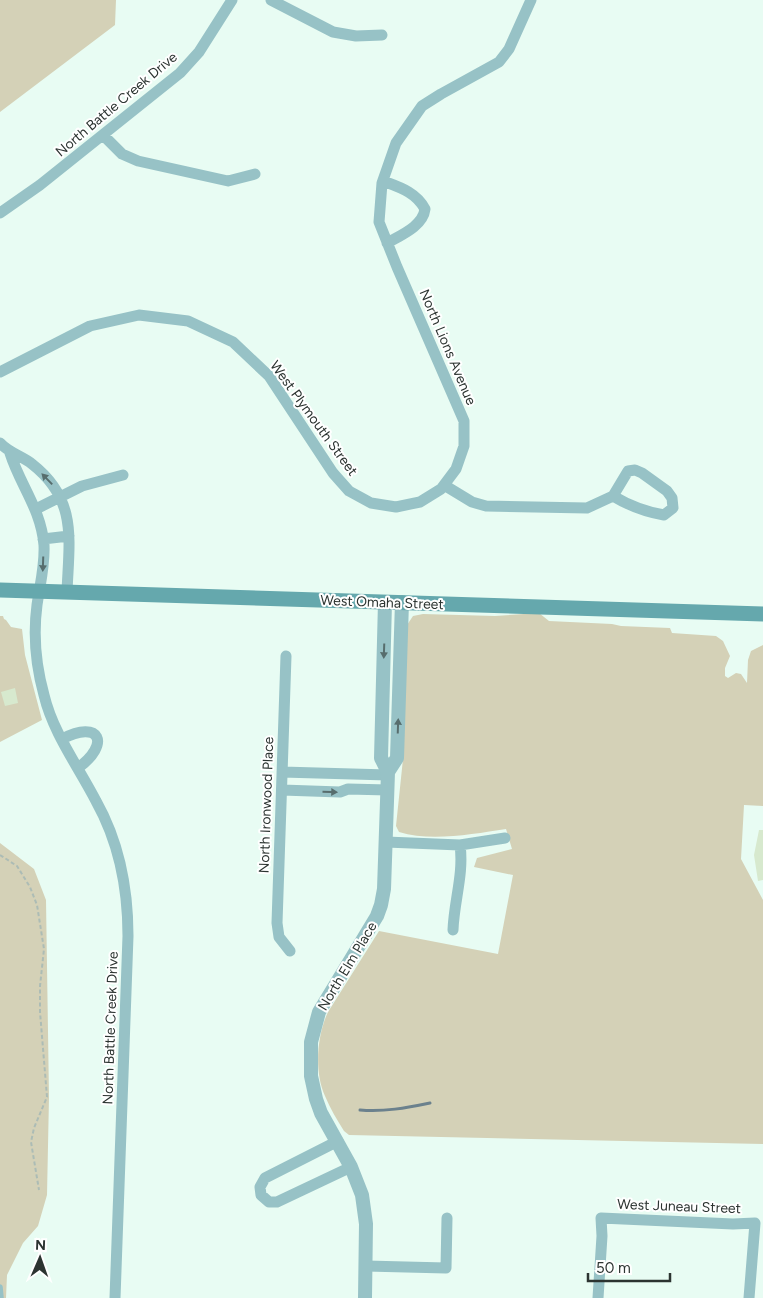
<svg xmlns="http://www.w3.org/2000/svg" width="763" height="1298" viewBox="0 0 763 1298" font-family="Figtree,sans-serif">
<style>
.green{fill:#d4d1b7}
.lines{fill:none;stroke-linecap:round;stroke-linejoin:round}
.stream{stroke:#6b818d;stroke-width:3}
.building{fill:#d7e9ce}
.path{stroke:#acbcb5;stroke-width:2;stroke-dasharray:4 2.5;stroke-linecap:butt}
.service{stroke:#97c2c6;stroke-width:5.5}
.minor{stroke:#97c2c6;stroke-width:11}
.tertiary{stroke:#97c2c6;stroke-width:14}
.secondary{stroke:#65a8ad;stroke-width:15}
.oneway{fill:#576d6d}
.labels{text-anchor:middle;stroke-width:4;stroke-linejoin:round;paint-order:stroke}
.street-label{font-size:14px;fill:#2c3431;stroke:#fff}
</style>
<rect width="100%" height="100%" fill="#e8fcf3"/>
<path class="green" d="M0,0h116l-1,25 -115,87z
M539,613l10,8 63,3 9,2 49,2 2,5 44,3 7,5 7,15 -5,12v8l3,2 8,-5 5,1 6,9 1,-23 3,-9 12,-6v161l-19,-1 -3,54 22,41v244l-414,-9 -5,-4c-7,-11 -14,-23 -19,-35 -11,-24 -8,-61 3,-84l51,-81 119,23 15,-79 -39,-8 3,-9 35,-9 -6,-20c-33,5 -75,13 -107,3l-3,-6 7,-67 4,-134 6,-9 10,-2 72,2z
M0,616h3l1,3 2,1 5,7 11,2 3,26 17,65 -42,22z
M0,843l34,26 12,31 3,197 -2,98 -9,31 -15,17 -16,32 -1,23h-6z"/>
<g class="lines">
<path class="stream" d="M360,1110c24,2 46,-2 70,-7"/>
</g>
<path class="building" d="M15,688l3,15 -13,3 -4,-14z
M759,830h4v50l-5,1 -4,-26z"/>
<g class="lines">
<path class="path" d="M0,855l17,11 13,21 7,18 7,44 -4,37v26l7,85 -13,31 -3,14 8,48"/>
<path class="service" d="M0,1287l1,11"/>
<path class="minor" d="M271,0l62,32 23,4 26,-1
M103,135l19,19 16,7 90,20 27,-7
M383,181c16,6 33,11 42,28 -2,17 -24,26 -38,34
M0,213l40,-28 140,-112 19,-21 33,-52
M0,372l90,-46 49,-11 49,6 45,21 36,34 64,97 16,18 22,12 25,4 24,-5 21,-13 15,-20 8,-23v-25l-67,-154 -18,-45 3,-39 14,-40 26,-37 19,-12 58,-32 10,-13 22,-49
M0,443c9,10 22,13 32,21 46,36 37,76 35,128
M10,453c10,32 31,56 34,92 1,21 -4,39 -7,60 -4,30 -1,61 7,90 9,38 34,71 52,106 23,41 32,88 32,135l-13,362
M444,485l28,17 14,4 101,2 26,-12 15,-25 7,-1 7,3 25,18 5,7 1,10 -9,7c-18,-3 -36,-10 -51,-19
M36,509l46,-23 41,-11
M43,539l26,-3
M286,656l-9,267 2,14 11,14
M62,739c38,-20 49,5 16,29
M282,772l106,3
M282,790l58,2 8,-3 40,1
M386,842l74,3 45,-7
M453,930c1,-29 11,-56 7,-85
M338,1141l-73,37 -5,9 1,8 8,7h8l74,-35
M366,1266l80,2 1,-50
M598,1298l4,-62 -1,-18 132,6 22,-1 -6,75"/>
<path class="tertiary" d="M388,772l9,-14 5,-156
M365,1298l1,-74 -4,-29 -11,-28 -30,-54 -5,-14 -5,-23v-34l8,-30 58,-96 4,-11 3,-16 4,-117 -7,-14 4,-156"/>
<path class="secondary" d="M0,590l763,24"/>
</g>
<defs><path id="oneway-solid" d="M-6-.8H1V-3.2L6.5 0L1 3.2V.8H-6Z" transform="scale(1.25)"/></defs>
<g class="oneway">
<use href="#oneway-solid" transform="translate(47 479) rotate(-134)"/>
<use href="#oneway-solid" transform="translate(43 564) rotate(92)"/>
<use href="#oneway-solid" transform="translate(384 651) rotate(92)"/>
<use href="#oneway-solid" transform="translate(398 726) rotate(-88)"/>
<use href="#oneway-solid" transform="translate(330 792) rotate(2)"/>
</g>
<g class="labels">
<g class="street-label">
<text transform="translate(116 104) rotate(-40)" y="5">North Battle Creek Drive</text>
<text transform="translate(448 347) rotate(67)" y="5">North Lions Avenue</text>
<text transform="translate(314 418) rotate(54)" y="5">West Plymouth Street</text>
<text transform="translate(382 602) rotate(2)" y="5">West Omaha Street</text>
<text transform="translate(266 805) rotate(-88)" y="5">North Ironwood Place</text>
<text transform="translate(347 966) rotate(-59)" y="5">North Elm Place</text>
<text transform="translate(110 1028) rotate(-88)" y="5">North Battle Creek Drive</text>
<text transform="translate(679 1206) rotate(2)" y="5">West Juneau Street</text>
</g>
</g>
<g transform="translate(40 1258) rotate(2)" stroke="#ffffff" stroke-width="4" paint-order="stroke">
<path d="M0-4L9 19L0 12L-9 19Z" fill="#2c3431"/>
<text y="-8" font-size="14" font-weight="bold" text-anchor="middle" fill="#2c3431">N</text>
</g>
<path d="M588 1273v8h82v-8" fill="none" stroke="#2c3431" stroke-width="2.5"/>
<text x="596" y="1273" font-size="15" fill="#2c3431" stroke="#ffffff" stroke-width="4" paint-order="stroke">50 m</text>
</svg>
